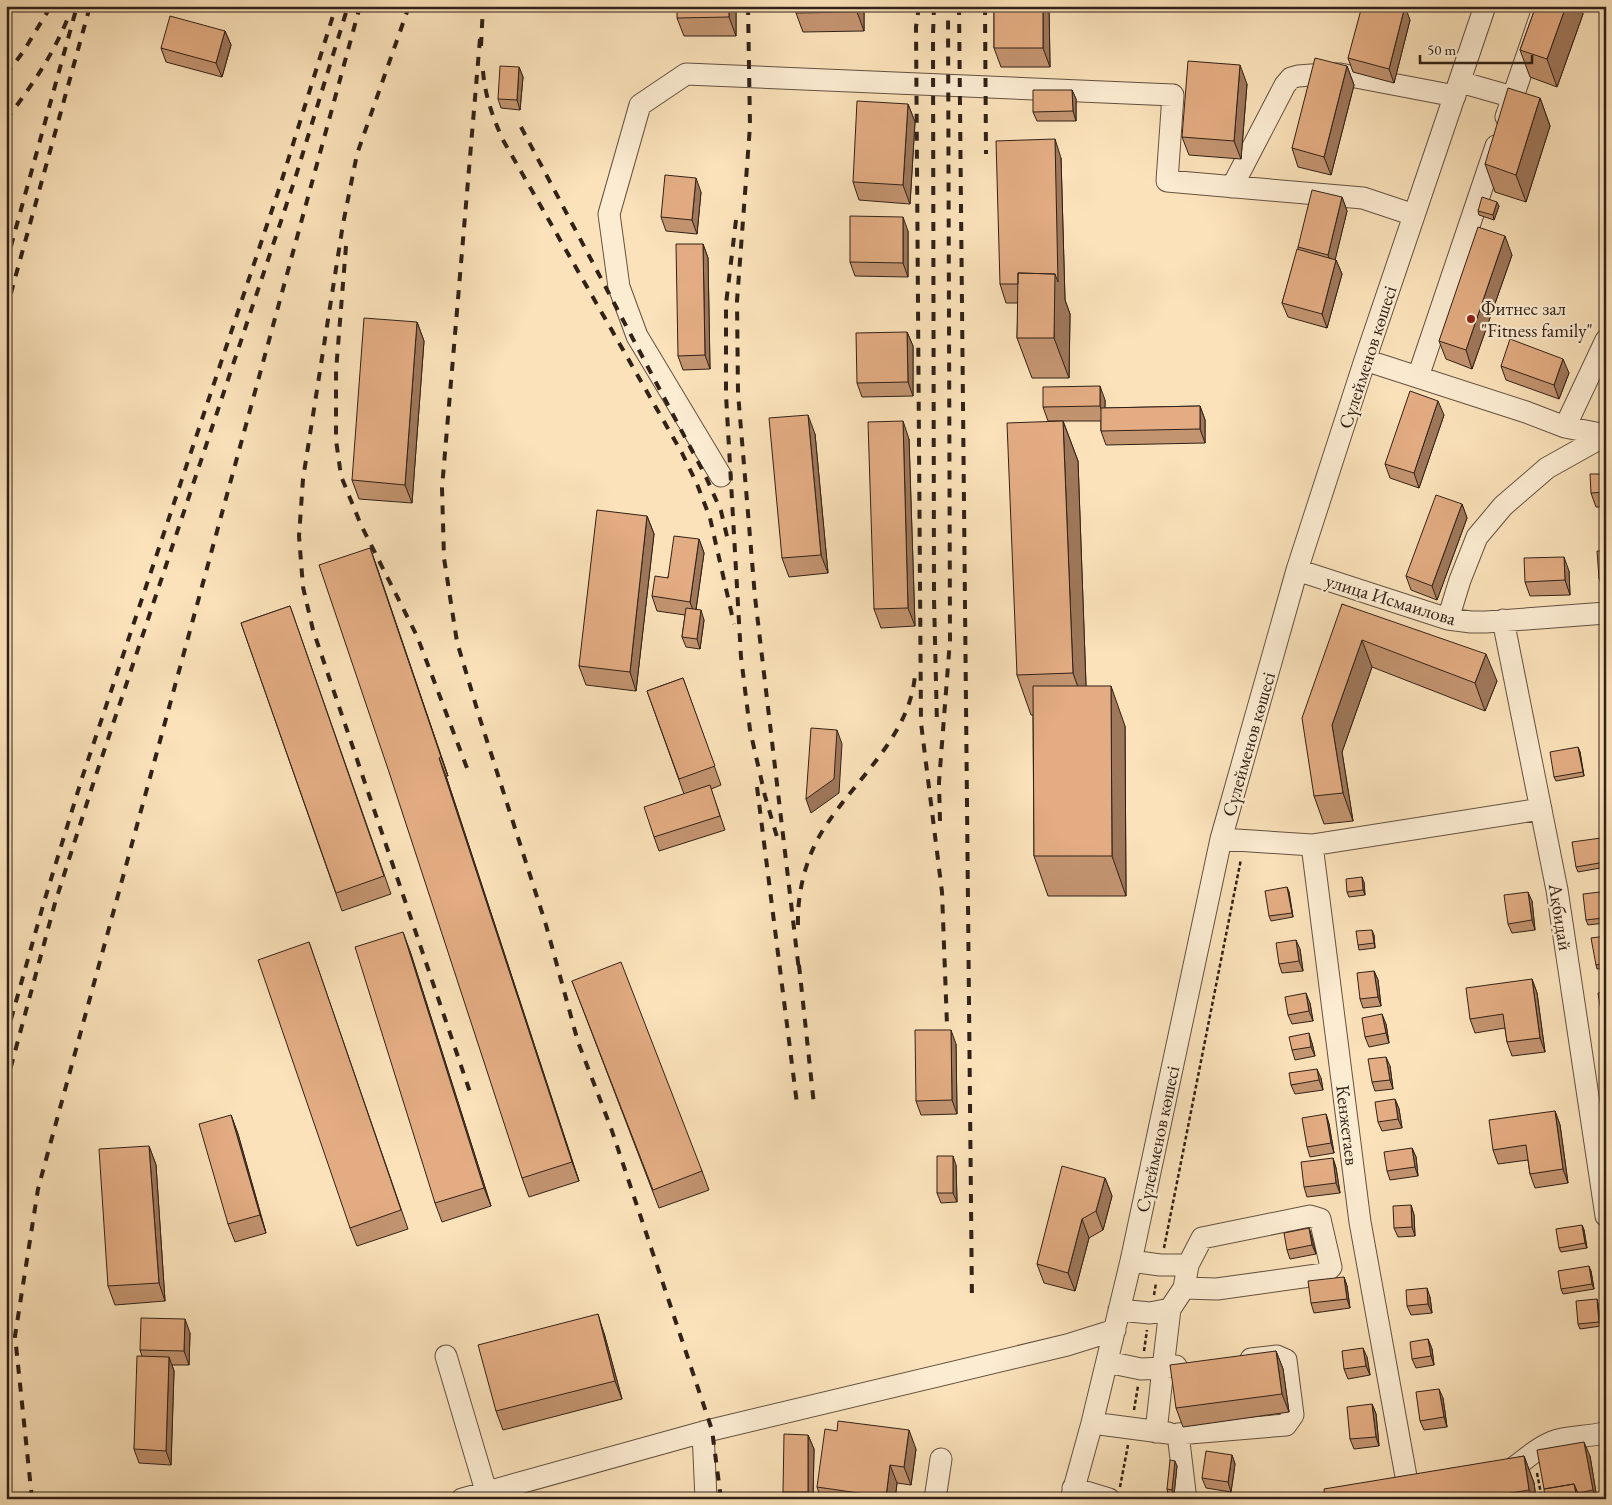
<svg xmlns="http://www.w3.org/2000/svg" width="1612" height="1505" viewBox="0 0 1612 1505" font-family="'EB Garamond',serif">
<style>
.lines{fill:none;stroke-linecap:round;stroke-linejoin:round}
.minor-casing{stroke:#645140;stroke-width:23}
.path{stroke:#312117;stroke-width:2.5;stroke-dasharray:4 2.5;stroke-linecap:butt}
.minor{stroke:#fcecd2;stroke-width:21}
.rail{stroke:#312117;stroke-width:4;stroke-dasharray:9 9;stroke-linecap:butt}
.wall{fill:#c39470;stroke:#312117}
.shaded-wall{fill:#9f785b;stroke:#312117}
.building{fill:#e3ac82;stroke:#312117}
.poi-dot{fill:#8f2418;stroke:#fcecd2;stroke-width:2}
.labels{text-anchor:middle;stroke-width:4.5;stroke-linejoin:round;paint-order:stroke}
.poi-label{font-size:19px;fill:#312117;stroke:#fcecd2;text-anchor:start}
.street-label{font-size:19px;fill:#312117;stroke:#fcecd2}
</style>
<rect width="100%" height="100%" fill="#fbe2ba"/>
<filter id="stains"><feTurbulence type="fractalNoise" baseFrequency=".004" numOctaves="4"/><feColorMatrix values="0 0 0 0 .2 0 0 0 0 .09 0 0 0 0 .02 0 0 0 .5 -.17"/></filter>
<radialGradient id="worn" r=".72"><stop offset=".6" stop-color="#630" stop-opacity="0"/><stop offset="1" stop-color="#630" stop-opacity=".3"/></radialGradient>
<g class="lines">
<defs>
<path id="minor" d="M1460,82l53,15
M1506,117l38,-111
M1232,187l53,-102 6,-7 7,-2 27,-2h15l115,22
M1365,360l161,52 39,15 41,8
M1418,377l78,-231
M1565,427l41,-87
M721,476l-84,-140 -18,-49 -10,-73 31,-109 46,-31 487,21 -6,86 196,17 51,17
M1297,570l151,49 23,3h15l120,-9
M1448,619l12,-39 17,-43 26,-31 44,-38 59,-33
M1503,620l54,270 49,326
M1221,839l91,6 48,377 49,271
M1312,845l229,-36
M1131,1261l29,4h28
M1119,1310l31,3 20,-4
M446,1356l40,135
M1107,1362l34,7 22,-1 7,-59 14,-21 4,-23 14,-27 108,-22 10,3 11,48 -7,7 -107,15 -33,-1
M1092,1423l76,10
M703,1432l3,67
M1156,1432l7,-64 13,-2
M1500,1476c19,-9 33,-27 52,-34 17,-7 37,-4 54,-10
M1073,1488l36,11
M462,1499l241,-67 364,-87 48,-15
M935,1499l6,-40
M1071,1499l21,-76 39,-162 90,-422 76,-269 68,-210 120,-354
M1180,1499l5,-7 -7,-58 108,-9 7,-10 -7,-55 -9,-4 -26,3"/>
</defs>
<use href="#minor" class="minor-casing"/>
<path class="path" d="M1164,1248l77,-389
M1154,1295l2,-12
M1144,1351l3,-21
M1134,1410l4,-24
M1604,1450l2,10
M1537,1473l5,26
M1120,1487l8,-42"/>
<use href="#minor" class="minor"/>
<path class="rail" d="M409,6l-52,148 -14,70 -40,255 -4,57 4,51 10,43 159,468
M748,6l2,120 -13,175 1,92 17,204 44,374
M919,6l-3,21 5,696 21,169 5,133
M934,6l-1,29 1,564 3,125
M959,6l13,1296
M985,6l1,148
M480,39l-38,449 2,70 13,84 23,77 66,206 32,117 33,86 101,302 9,69
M481,46l2,-40
M483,71c2,25 10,47 20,69l179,313 15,31 13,34 24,106
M6,75l17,-23 28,-46
M6,120c24,-32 46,-63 61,-100
M521,127l185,350 15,34 8,34
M736,220l-10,84v91l15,262 9,73 15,66 12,41
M346,246l-10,125v69l5,36 20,49 56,111 53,140
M6,264l71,-258
M6,311l84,-305
M757,787l40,317
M940,821l-1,-39 11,-142 -2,-634
M798,925c-1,-34 9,-73 29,-101 31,-47 83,-89 88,-149
M799,965l15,140
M6,1037l38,-135 38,-124 198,-592 56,-180
M6,1085l49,-182 39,-122 200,-599 54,-176
M32,1499l-17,-163 23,-147 322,-1183"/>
</g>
<path class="wall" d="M736,6v30h-52l-7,-18z
M796,6h68v25l-61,1 -7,-19z
M994,6h55l1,61h-49l-7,-19z
M1536,6h44l3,8 -26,73 -27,-10 -10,-27z
M1410,20l-16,63 -41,-11 -5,-14z
M225,31l6,14 -9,32 -56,-15 -5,-14z
M1347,66l7,19 -23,90 -33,-8 -6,-19z
M519,67l4,10 -3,33 -19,-2 -3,-9z
M1247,84l-6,75 -52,-4 -7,-18z
M1072,90l4,9v22h-39l-4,-9z
M1540,98l10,28 -24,76 -31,-10 -10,-28z
M908,104l7,18 -5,82 -51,-4 -6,-18z
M1061,158l4,142 5,14 -1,64h-37l-15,-40 1,-35h-12l-6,-19z
M1606,181v24l-5,-12z
M701,192l-4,42 -31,-3 -5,-14z
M1342,197l5,14 -12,48 1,1 6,14 -15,54 -39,-11 -6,-14 16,-54v-2z
M1499,206l-5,14 -15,-5 -1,-4z
M908,231v46l-53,-1 -5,-14z
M703,244l5,14 2,111 -27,1 -5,-14z
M1512,255l-40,114 -26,-10 -7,-18z
M417,322l7,19 -12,162 -53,-4 -7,-19z
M907,332l6,14v50l-51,1 -5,-14z
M1501,366l68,7 -10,26 -53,-19z
M1105,400v8l95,-2 5,14v23l-99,2 -5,-14v-10h-53l-5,-14z
M1444,415l-25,73 -29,-10 -5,-14z
M1063,421l15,40 8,225 39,40 1,170h-78l-14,-40 -1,-141h-2l-14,-40z
M815,434l13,139 -39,4 -7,-19z
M909,439l6,187 -34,2 -7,-19z
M1606,474v33h-10l-5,-14z
M1462,504l5,14 -30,82 -26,-10 -5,-14z
M647,516l7,18 -18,157 -50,-6 -7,-19z
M699,539l5,14 -8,57 8,10 -4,29 -14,-2 -4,-10 3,-22 -28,-4 -5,-15z
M370,548l78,228h-2l133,405 -50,16 -7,-19z
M1606,551v41l-2,1 -5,-15z
M1569,571l1,24 -40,1 -5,-14z
M1342,604l155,77 -12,30 -113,-44 -30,85 11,69 -29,3 -10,-28z
M290,606l101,288 -49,17 -101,-288z
M683,678l38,107 -10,4 14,41 -66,21 -5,-14 30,-43 -37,-103z
M1578,747l2,5 4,24 -28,5 -2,-4z
M1601,838l2,4 3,19v6l-28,5 -2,-5z
M1364,882l1,13 -16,2 -2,-5z
M1287,887l2,5 4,25 -22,4 -2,-5z
M1600,892l1,4 4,27 -17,2 -2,-5z
M1532,901l3,29 -23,3 -4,-9z
M1374,935l1,13 -16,2 -1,-5z
M1606,936v32l-9,1 -1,-4z
M309,942l99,287 -51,17 -7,-18z
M1300,949l3,22 -21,2 -3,-9z
M410,951l81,255 -49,16 -7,-19z
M1374,971l4,9 3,26 -18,2 -3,-9z
M1532,979l5,14 8,59 -33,4 -5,-14 -2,-14 -30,5 -5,-14z
M572,981l130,190 7,19 -50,18z
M1606,991v24l-4,1 -1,-5z
M1310,1003l3,18 -21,3 -4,-9z
M1386,1024l3,19 -20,4 -4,-10z
M1312,1043l3,13 -20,4 -3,-10z
M956,1044l1,70 -36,1 -5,-14z
M1390,1066l3,23 -18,2 -3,-9z
M1321,1078l2,12 -28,4 -4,-9z
M1395,1099l4,10 3,19 -20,3 -4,-9z
M1555,1111l5,14 8,58 -33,5 -5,-14 -2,-14 -30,4 -5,-14z
M1326,1114l3,10 5,29 -24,4 -3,-10z
M231,1115l7,19 28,99 -31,9 -7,-18z
M149,1146l7,19 9,136 -50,4 -7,-19z
M1412,1148l4,9 2,19 -28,4 -3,-9z
M1333,1158l3,10 4,25 -33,4 -3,-10z
M956,1165l1,37 -16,1 -4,-10z
M1105,1178l7,18 -9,34 -14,8 -14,53 -31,-8 -7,-19z
M1411,1205l3,10 1,21 -17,1 -4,-9z
M1582,1225l2,5 3,18 -26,4 -2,-4z
M1309,1228l3,10 4,16 -26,5 -3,-9z
M1591,1271l3,18 -31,5 -2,-5z
M1344,1277l3,9 3,22 -36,5 -3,-10z
M1430,1297l2,16 -21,2 -4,-9z
M1597,1299l1,5 3,22 -21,3 -2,-5z
M190,1333l-1,32h-17l2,6 -3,94 -32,-2 -5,-14 8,-93 -2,-6z
M604,1333l18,66 -119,31 -7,-19z
M1428,1339l4,10 2,16 -18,3 -4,-9z
M1276,1351l7,18 6,43 -106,15 -7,-19z
M1367,1357l3,18 -22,4 -4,-10z
M1443,1398l4,29 -23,3 -4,-9z
M1372,1404l4,10 3,32 -25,3 -4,-10z
M808,1435l6,14 -1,50h-27l-3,-7z
M916,1449l-5,36 -14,-2 -2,16h-74l-4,-12z
M1232,1455l3,9 -4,28 -25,-4 -4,-10z
M1524,1456l10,27 2,16h-211z
M1590,1456l7,43h-52z
M1177,1466l-3,29 -6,-1 -1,-5z"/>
<path class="shaded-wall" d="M729,6h7v30l-7,-19z
M857,6h7v25l-7,-19z
M1043,6h6l1,61 -7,-19z
M1405,6l5,14 -16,63 -5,-14z
M1566,6h14l3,8 -26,73 -10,-28z
M225,31l6,14 -9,32 -6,-14z
M1240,65l7,19 -6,75 -7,-18z
M1347,66l7,19 -23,90 -7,-18z
M519,67l4,10 -3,33 -3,-10z
M1072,90l4,9v22l-3,-10z
M1540,98l10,28 -24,76 -10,-27z
M908,104l7,18 -5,82 -7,-19z
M1055,139l6,19 4,142 5,14 -1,64 -15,-40z
M696,178l5,14 -4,42 -5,-14z
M1342,197l5,14 -14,58 -5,-14z
M1497,202l2,4 -5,14 -1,-5z
M903,217l5,14v46l-5,-14z
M1505,236l7,19 -40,114 -6,-19z
M703,244l5,14 2,111 -5,-14z
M1336,260l6,14 -15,54 -5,-14z
M417,322l7,19 -12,162 -7,-18z
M907,332l6,14v50l-5,-14z
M1563,359l6,14 -10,26 -5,-14z
M1100,386l5,14v20l-5,-14z
M1438,401l6,14 -25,73 -5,-15z
M1200,406l5,14v23l-5,-14z
M808,415l7,19 13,139 -7,-18z
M903,421l6,18 6,187 -7,-18z
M1063,421l15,40 9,252 -14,-40z
M1462,504l5,14 -30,82 -5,-14z
M647,516l7,18 -18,157 -6,-19z
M699,539l5,14 -9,63 -5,-14z
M370,548l7,19 71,209 -7,-19z
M1564,557l5,14 1,24 -5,-15z
M701,610l3,10 -4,29 -3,-10z
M1362,640l10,27 -30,85 11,69 -10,-28 -11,-68z
M1486,654l11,27 -12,30 -10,-28z
M1111,686l14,40 1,170 -14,-40z
M837,730l5,14 -3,49 -28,20 -5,-14z
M1578,747l2,5 4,24 -1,-4z
M439,758l7,18 133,405 -7,-19z
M1601,838l2,4 3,22 -1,-2z
M1362,877l2,5 1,13 -2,-5z
M1287,887l2,5 4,25 -1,-4z
M1528,892l4,9 3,29 -3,-10z
M1600,892l1,4 4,27 -2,-5z
M1372,930l2,5 1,13 -1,-5z
M403,932l7,19 81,255 -7,-18z
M1296,940l4,9 3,22 -4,-10z
M1374,971l4,9 3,26 -3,-9z
M1532,979l5,14 8,59 -5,-14z
M1306,993l4,10 3,18 -4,-10z
M1382,1014l4,10 3,19 -3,-10z
M951,1030l5,14 1,70 -5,-14z
M1309,1033l3,10 3,13 -4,-9z
M1386,1057l4,9 3,23 -3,-9z
M1317,1069l4,9 2,12 -4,-10z
M1395,1099l4,10 3,19 -4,-9z
M1555,1111l5,14 8,58 -5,-14z
M1326,1114l3,10 5,29 -3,-10z
M231,1115l7,19 28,99 -6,-18z
M149,1146l7,19 9,136 -6,-18z
M1412,1148l4,9 2,19 -3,-9z
M953,1156l3,9 1,37 -4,-9z
M1333,1158l3,10 4,25 -4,-10z
M1105,1178l7,18 -9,34 -7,-19z
M1411,1205l3,10 1,21 -3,-9z
M1082,1219l7,19 -14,53 -7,-18z
M1582,1225l2,5 3,18 -2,-5z
M1309,1228l3,10 4,16 -4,-9z
M1589,1266l2,5 3,18 -2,-5z
M1344,1277l3,9 3,22 -3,-9z
M1427,1288l3,9 2,16 -4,-9z
M1597,1299l1,5 3,22 -2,-4z
M598,1314l6,19 18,66 -7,-18z
M185,1319l5,14 -1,32 -5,-14z
M1428,1339l4,10 2,16 -3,-9z
M1363,1348l4,9 3,18 -4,-9z
M1276,1351l7,18 6,43 -7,-18z
M169,1357l5,14 -3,94 -5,-14z
M1439,1389l4,9 4,29 -3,-10z
M1372,1404l4,10 3,32 -3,-9z
M909,1430l7,19 -5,36 -7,-18z
M808,1435l6,14 -1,50h-3l-2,-7z
M1584,1442l6,14 7,43h-1l-3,-9z
M1232,1455l3,9 -4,28 -3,-10z
M1524,1456l10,27 2,16h-3l-4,-9z
M1175,1461l2,5 -3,29 -2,-5z
M890,1465l7,18 -2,16h-8l-1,-2z
M1574,1484l6,15h-3z"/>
<path class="building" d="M677,6h52v11l-52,1z
M796,6h61v6l-61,1z
M994,6h49v42h-49z
M1362,6h43l-16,63 -41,-11z
M1536,6h30l-19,53 -27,-9z
M170,16l55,15 -9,32 -55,-15z
M1315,58l32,8 -23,91 -32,-9z
M1188,61l52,4 -6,76 -52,-4z
M500,66l19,1 -2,33 -19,-1z
M1508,88l32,10 -24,77 -31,-11z
M1033,90h39l1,21 -40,1z
M857,101l51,3 -5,81 -50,-3z
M1055,139l3,143 -3,-8 -37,-1v11h-18l-4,-143z
M665,175l31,3 -4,42 -31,-3z
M1606,181v14l-5,-2z
M1312,190l30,7 -14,58 -30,-8z
M1482,197l15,5 -4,13 -15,-4z
M850,216l53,1v46l-53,-1z
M1478,227l27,9 -39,114 -27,-9z
M676,244h27l2,111 -27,1z
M1297,249l39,11 -14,54 -40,-11z
M1018,273l37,1 -1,64h-37z
M364,318l53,4 -12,163 -53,-5z
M907,332l1,50 -51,1 -1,-50z
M1510,339l53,20 -9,26 -53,-19z
M1100,386v20l-57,1v-20z
M1410,391l28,10 -24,72 -29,-9z
M1200,406v23l-99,2v-23z
M808,415l13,140 -39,3 -13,-140z
M903,421l5,187 -34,1 -6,-187z
M1063,421l10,252 -56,2 -10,-252z
M1590,474h16v18l-15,1z
M1436,495l26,9 -30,82 -26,-10z
M597,510l50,6 -17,156 -51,-6z
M674,536l25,3 -9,63 -38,-6 3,-20 13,2z
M370,548l71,209 -2,1 133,404 -50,16 -132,-403 -71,-210z
M1597,551h9v27h-7z
M1564,557l1,23 -40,2 -1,-24z
M1342,604l144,50 -11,29 -113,-43 -30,85 11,68 -29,3 -12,-78z
M290,606l94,270 -48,17 -95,-270z
M686,608l15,2 -4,29 -15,-2z
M683,678l32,88 -36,13 -32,-88z
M1033,686h78l1,170h-78z
M811,728l26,2 -3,49 -28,20z
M1578,747l5,25 -29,5 -4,-25z
M710,785l10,31 -66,21 -10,-30z
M1601,838l4,24 -29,5 -4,-25z
M1362,877l1,13 -16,2 -1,-13z
M1287,887l5,26 -23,3 -4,-25z
M1528,892l4,28 -24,4 -4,-29z
M1600,892l3,26 -17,2 -3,-26z
M1372,930l2,13 -16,2 -2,-14z
M403,932l81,256 -49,15 -80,-256z
M1606,936v27l-10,2 -5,-27z
M1296,940l3,21 -20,3 -3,-21z
M309,942l92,268 -51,18 -92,-268z
M621,962l81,209 -49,19 -81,-209z
M1374,971l4,26 -18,2 -3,-26z
M1532,979l8,59 -33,4 -4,-28 -33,5 -4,-31z
M1606,991v19l-5,1 -3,-18z
M1306,993l3,18 -21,4 -3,-18z
M1382,1014l4,19 -21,4 -3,-19z
M915,1030h36l1,70 -36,1z
M1309,1033l2,14 -19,3 -3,-13z
M1386,1057l4,23 -18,2 -4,-23z
M1317,1069l2,11 -28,5 -2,-12z
M1395,1099l3,20 -20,3 -3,-20z
M1555,1111l8,58 -33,5 -4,-29 -33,5 -4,-30z
M1326,1114l5,29 -24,4 -5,-29z
M231,1115l29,100 -32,9 -29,-100z
M149,1146l10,137 -51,3 -9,-137z
M1412,1148l3,19 -28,4 -3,-19z
M937,1156h16v37h-16z
M1333,1158l3,25 -32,4 -3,-25z
M1062,1166l43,12 -9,33 -14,8 -14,54 -31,-9z
M1411,1205l1,22 -18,1 -1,-22z
M1582,1225l3,18 -26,5 -3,-19z
M1309,1228l3,17 -25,5 -3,-17z
M1589,1266l3,18 -31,5 -3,-18z
M1344,1277l3,22 -36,4 -3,-22z
M1427,1288l1,16 -21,2 -1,-16z
M1597,1299l2,23 -21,2 -2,-23z
M598,1314l17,67 -119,30 -18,-66z
M141,1318l44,1 -1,32 -44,-1z
M1428,1339l3,17 -19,3 -2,-17z
M1363,1348l3,18 -22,3 -2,-18z
M1276,1351l6,43 -106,14 -6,-43z
M137,1356l32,1 -3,94 -32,-2z
M1439,1389l5,28 -24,4 -4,-29z
M1372,1404l4,33 -26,2 -3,-32z
M838,1421l71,9 -5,37 -14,-2 -4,32 -69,-10 8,-58 12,2z
M784,1434l24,1v57h-25z
M1584,1442l9,48 -15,3 -4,-9 -30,5 -7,-39z
M1206,1451l26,4 -4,27 -26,-4z
M1524,1456l5,34 -53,9h-151l-1,-10z
M1170,1460l5,1 -3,29 -5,-1z
M1574,1484l3,15h-32l-1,-10z"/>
<circle class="poi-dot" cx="1471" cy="319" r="5"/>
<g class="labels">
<g class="poi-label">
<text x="1481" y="315">Фитнес зал<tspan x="1481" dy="22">"Fitness family"</tspan></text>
</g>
<g class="street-label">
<text transform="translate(1367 357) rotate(-72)" y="7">Сүлейменов көшесі</text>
<text transform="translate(1391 599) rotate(17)" y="7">улица Исмаилова</text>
<text transform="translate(1248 744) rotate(-74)" y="7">Сүлейменов көшесі</text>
<text transform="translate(1561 917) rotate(81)" y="7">Ақбидай</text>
<text transform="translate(1348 1125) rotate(83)" y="7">Кенжетаев</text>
<text transform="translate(1157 1139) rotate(-78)" y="7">Сүлейменов көшесі</text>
</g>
</g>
<rect width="1612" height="1505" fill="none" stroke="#fbe2ba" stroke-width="25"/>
<rect x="8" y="8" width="1597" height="1490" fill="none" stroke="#312117" stroke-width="2.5"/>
<rect x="12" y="12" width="1587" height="1480" fill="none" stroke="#312117"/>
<path d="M1420 55v8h112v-8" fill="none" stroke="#312117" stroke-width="2.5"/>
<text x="1427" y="55" font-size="15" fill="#312117" stroke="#fcecd2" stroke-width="4" paint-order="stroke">50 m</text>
<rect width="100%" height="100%" filter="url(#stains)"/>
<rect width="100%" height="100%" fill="url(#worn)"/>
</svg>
